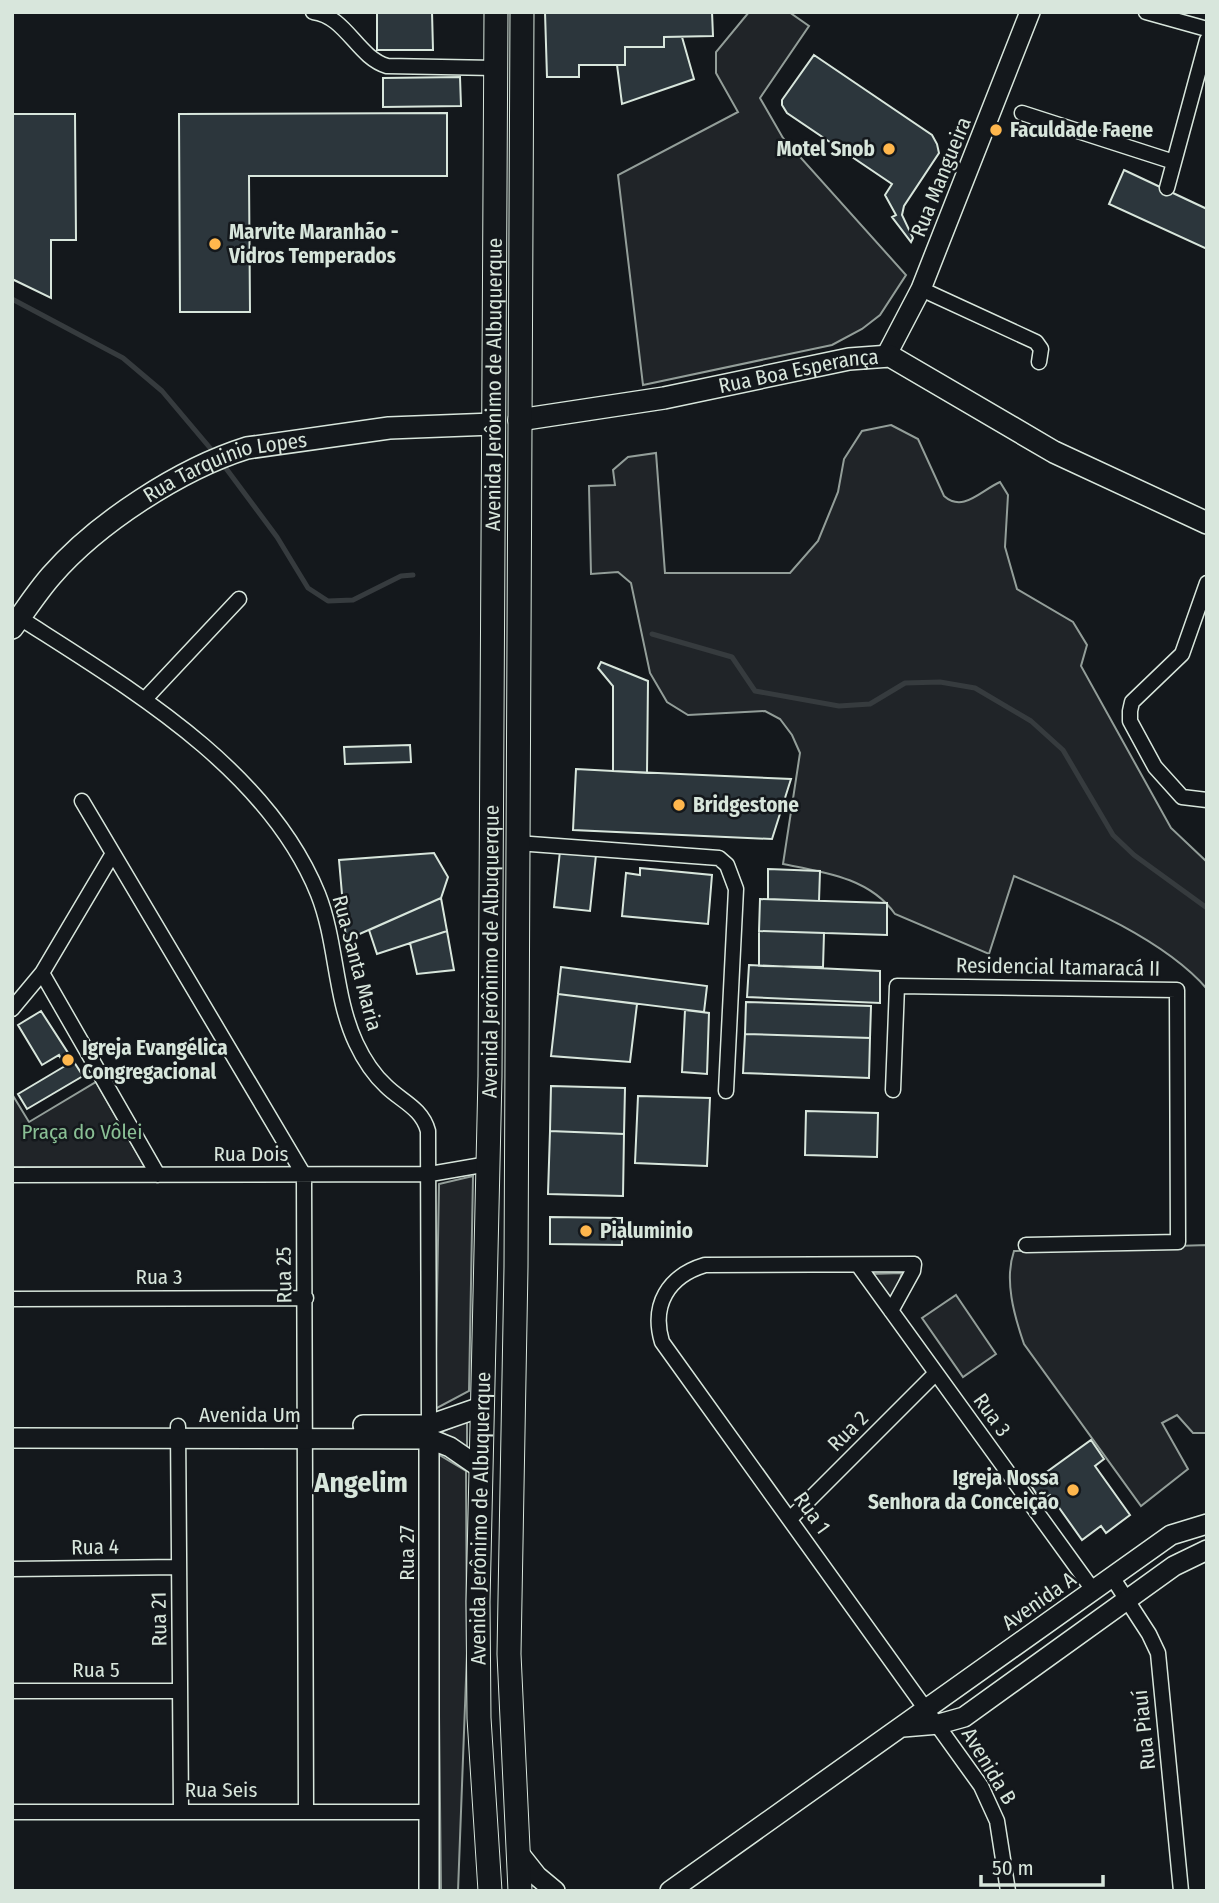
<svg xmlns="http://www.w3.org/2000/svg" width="1219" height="1903" font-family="'Fira Sans Condensed',sans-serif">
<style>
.green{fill:#202428;stroke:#939e99;stroke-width:2}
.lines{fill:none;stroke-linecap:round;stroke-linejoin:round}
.stream{stroke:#363b3e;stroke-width:5}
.building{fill:#2c363c;stroke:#d8e6dc;stroke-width:2}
.minor-casing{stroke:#d8e6dc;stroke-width:17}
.tertiary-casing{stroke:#d8e6dc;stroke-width:22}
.secondary-casing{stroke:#d8e6dc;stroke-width:24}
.primary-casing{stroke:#d8e6dc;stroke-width:25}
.minor{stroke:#14181c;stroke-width:14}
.tertiary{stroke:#14181c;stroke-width:19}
.secondary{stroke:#14181c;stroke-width:21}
.primary{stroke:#14181c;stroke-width:23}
.poi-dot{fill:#ffb74d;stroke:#14181c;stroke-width:2.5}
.labels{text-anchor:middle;stroke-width:5;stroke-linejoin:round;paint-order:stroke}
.poi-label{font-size:21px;font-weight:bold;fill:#d8e6dc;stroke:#14181c;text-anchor:start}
.street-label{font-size:21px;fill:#d8e6dc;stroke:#14181c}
.park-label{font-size:21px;fill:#8ac095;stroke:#14181c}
.district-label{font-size:28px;font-weight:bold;fill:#d8e6dc;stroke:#14181c}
</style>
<rect width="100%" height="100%" fill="#14181c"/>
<path class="green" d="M749,12h40l20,14 -49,72 23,40 123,137 -26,40 -18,14 -30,16 -189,40 -25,-210 120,-63 -22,-39v-21z
M891,425l27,14 26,57c19,17 36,-5 56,-14l8,13 -3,52 12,42 56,33 14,23 -6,21 90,162 36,34v127c-44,-51 -132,-87 -193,-113l-25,78 -94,-40c-25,-36 -71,-42 -112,-50l17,-111 -8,-18 -12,-16 -15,-8 -77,4 -21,-13 -17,-29 -19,-90 -13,-11 -27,2 -2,-88 26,-1 -2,-15 15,-13 28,-4 9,120h125l28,-32 20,-49 6,-33 18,-28z
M96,1082l49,85h-133v-73l17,28z
M473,1176l-4,215 -34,18 4,-225z
M1207,1245v188h-14l-16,-18 -15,8 26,46 -47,37 -117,-162c-10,-29 -20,-64 -10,-93z
M902,1273l-11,33 -22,-32z
M956,1295l40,59 -33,23 -41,-59z
M467,1421v26l-26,-15z
M436,1453l30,18 1,182 -9,238h-17z"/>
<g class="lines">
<path class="stream" d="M12,299l111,59 39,33 54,64
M222,463l55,74 31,51 20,13 25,-1 48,-24 12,-1
M652,634l80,23 23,34 84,15 31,-2 35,-21 35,-1 35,6 56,33 32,29 50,85 21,20 73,53"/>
</g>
<path class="building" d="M377,12h55l1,38h-56z
M545,12h167l1,24 -49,1v10h-39v18h-46v12h-32z
M664,37h18l12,42 -72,25 -5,-39h8v-18h39z
M814,55l118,80 5,9 2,9 -35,53 -2,9 11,23 -2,4 -19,-25 4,-2 -11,-20 7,-11 -105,-71 -5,-8v-5z
M460,77l1,29 -78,1v-29z
M447,113v63h-198l1,136h-70l-1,-198z
M12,114h63l1,126h-25v58l-39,-19z
M1124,170l83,39v40l-98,-45z
M601,662l47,19 -1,92 -34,-2v-85l-15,-18z
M410,745l1,17 -66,2 -1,-17z
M576,769l37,2 178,8 -19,60 -199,-9z
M560,851l36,4 -6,56 -36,-4z
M434,853l14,24 -7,21 -95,42 -7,-80z
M640,868l72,7 -4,49 -86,-8 4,-43 14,2z
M768,869l52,2 -1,30 -51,-2z
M441,898l6,33 -70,23 -8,-24z
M760,899l127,4v32l-128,-4z
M447,931l7,39 -37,4 -7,-31z
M759,931l65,2 -1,34 -64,-1z
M749,965l131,6v32l-133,-6z
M561,967l146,19 -3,26 -146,-18z
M558,994l79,10 -7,58 -79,-6z
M746,1002l125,4 -1,32 -125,-4z
M685,1010l24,3 -2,61 -25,-2z
M41,1011l42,65 -56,33 -9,-15 47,-28 -6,-11 -17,10 -24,-40z
M745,1034l125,4 -1,40 -126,-5z
M551,1086l74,2 -1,46 -74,-3z
M638,1096l72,2 -3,68 -72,-3z
M806,1111l72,2 -1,44 -72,-2z
M550,1131l74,3 -1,62 -75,-2z
M550,1217l72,1v27l-72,-1z
M1091,1440l13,19 -9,7 35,49 -24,18 -5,-7 -19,14 -32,-45 -9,6 -11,-17z"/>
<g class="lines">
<defs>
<path id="minor" d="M313,12c33,4 44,45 74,54l108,2
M1146,12l61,17
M1022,113l152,49
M1167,188l40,-148
M921,289l115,53 5,7 -2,13
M1207,583l-25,71 -50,48 -2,9v10l25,46 27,30 25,3
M20,618c109,70 247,150 298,276 19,48 16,102 38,149 7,15 18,32 30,43 15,15 36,22 42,45l1,294
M145,699l94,-100
M82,801l222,374 2,636
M517,843l202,15 8,7 9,24 -10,202
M42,973l116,202
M12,1009l30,-36 70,-118
M893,1090l4,-104 280,4 1,252 -152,3
M12,1175l418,-1 58,-10
M858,1265l235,325
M12,1299l294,-1
M891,1311l22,-40 1,-7 -209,1c-37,11 -54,40 -43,77l319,444 16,35 11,70
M178,1426l3,385
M790,1519l146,-146
M12,1569l167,-2
M1112,1577l37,57 9,19 23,238
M12,1691h168
M12,1812h417"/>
<path id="tertiary" d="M886,356l35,-67 109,-277
M363,1425h66l52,-18
M12,1438l418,1 20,8 29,20
M903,1727l36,-3 25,-7 210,-151 33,-16
M518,1852l19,24 18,15
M429,1891v-462
M670,1891l501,-356 36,-11"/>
<g id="secondary">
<path id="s1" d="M519,420l145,-22 185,-39 41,-3 164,96 153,71"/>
<path id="s2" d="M12,628c13,-17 25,-36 39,-52 46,-53 129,-107 196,-128l142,-20 104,-4"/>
</g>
<g id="primary">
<path id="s3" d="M490,1891l-11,-173 -1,-116 12,-526 6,-1064"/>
<path d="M520,1891l-11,-237 7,-387 6,-1255"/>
</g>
</defs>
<use href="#minor" class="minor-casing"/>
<use href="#tertiary" class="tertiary-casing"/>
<use href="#secondary" class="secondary-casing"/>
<use href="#primary" class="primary-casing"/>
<use href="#minor" class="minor"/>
<use href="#tertiary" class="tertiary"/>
<use href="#secondary" class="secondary"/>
<use href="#primary" class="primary"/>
</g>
<g class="poi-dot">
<circle cx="996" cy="130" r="7"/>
<circle cx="889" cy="149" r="7"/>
<circle cx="215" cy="244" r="7"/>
<circle cx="679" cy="805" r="7"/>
<circle cx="68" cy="1060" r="7"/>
<circle cx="586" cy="1231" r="7"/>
<circle cx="1073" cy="1490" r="7"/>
</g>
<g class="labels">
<g class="poi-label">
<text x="1010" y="137">Faculdade Faene</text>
<text x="875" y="156" text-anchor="end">Motel Snob</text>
<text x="229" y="239">Marvite Maranhão -<tspan x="229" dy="24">Vidros Temperados</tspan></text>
<text x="693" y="812">Bridgestone</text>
<text x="82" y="1055">Igreja Evangélica<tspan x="82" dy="24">Congregacional</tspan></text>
<text x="600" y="1238">Pialuminio</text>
<text x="1059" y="1485" text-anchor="end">Igreja Nossa<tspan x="1059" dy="24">Senhora da Conceição</tspan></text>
</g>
<g class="street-label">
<text transform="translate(941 177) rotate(-68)" y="7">Rua Mangueira</text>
<text dy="7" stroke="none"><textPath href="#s1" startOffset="284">Rua Boa Esperança</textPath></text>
<text dy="7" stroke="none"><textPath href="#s3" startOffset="1507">Avenida Jerônimo de Albuquerque</textPath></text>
<text dy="7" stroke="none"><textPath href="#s2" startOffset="275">Rua Tarquinio Lopes</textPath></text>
<text dy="7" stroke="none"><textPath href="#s3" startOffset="940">Avenida Jerônimo de Albuquerque</textPath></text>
<text transform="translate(357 963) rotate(75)" y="7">Rua Santa Maria</text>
<text transform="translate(1058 967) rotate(1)" y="7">Residencial Itamaracá II</text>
<text x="251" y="1161">Rua Dois</text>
<text transform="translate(284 1275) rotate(-91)" y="7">Rua 25</text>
<text x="159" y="1284">Rua 3</text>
<text x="250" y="1422">Avenida Um</text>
<text transform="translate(992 1415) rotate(54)" y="7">Rua 3</text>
<text transform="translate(848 1431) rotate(-45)" y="7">Rua 2</text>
<text transform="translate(812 1513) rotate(54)" y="7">Rua 1</text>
<text dy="7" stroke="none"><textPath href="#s3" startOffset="373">Avenida Jerônimo de Albuquerque</textPath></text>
<text transform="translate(95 1547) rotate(-1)" y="7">Rua 4</text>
<text transform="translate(407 1553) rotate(-90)" y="7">Rua 27</text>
<text transform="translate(1039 1601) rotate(-35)" y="7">Avenida A</text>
<text transform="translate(159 1619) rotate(-91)" y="7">Rua 21</text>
<text x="96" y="1677">Rua 5</text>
<text transform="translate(1144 1730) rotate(-96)" y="7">Rua Piauí</text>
<text transform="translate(989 1766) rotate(59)" y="7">Avenida B</text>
<text x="221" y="1797">Rua Seis</text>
</g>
<g class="park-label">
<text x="82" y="1139">Praça do Vôlei</text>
</g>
<g class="district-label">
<text x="361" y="1492">Angelim</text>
</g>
</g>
<rect width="1219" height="1903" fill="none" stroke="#d8e6dc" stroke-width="28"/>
<path d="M981 1875v10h122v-10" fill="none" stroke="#d8e6dc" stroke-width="3.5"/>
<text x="992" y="1875" font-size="21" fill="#d8e6dc" stroke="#14181c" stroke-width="5" paint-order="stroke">50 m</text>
</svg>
